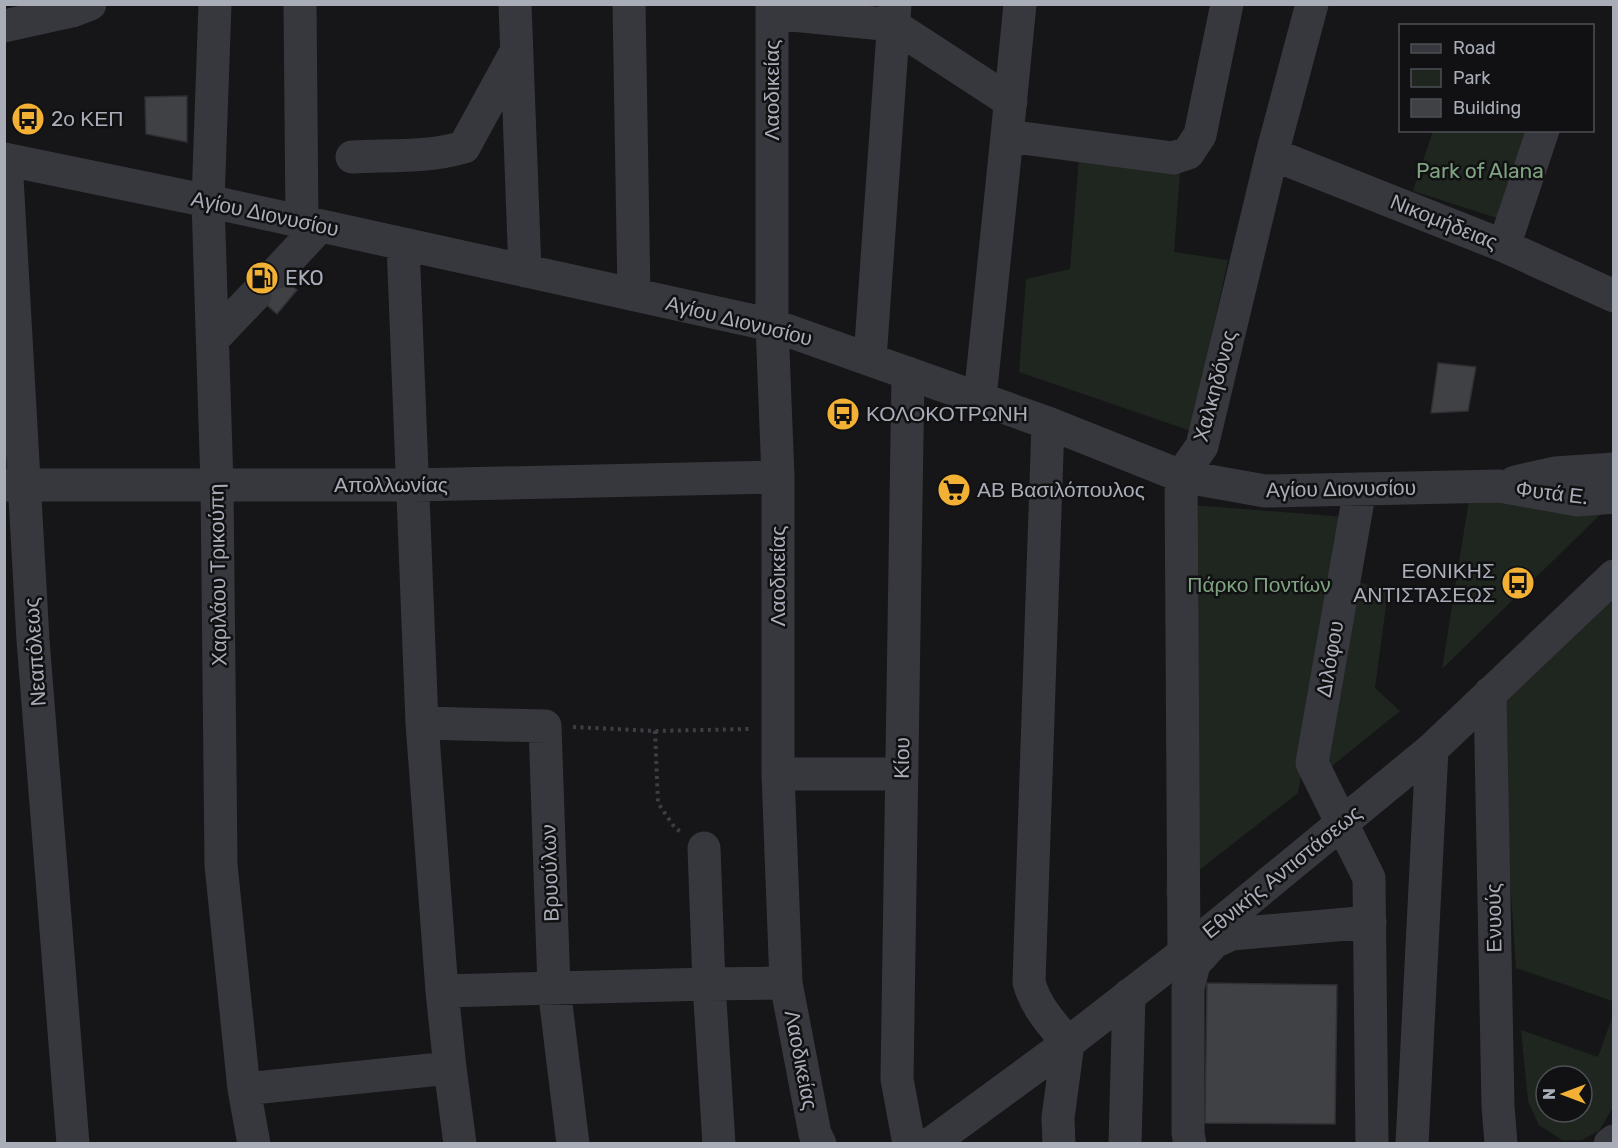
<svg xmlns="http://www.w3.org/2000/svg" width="1618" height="1148" font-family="Rubik,sans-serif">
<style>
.green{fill:#1e261f;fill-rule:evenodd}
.building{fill:#404145;stroke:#303034;stroke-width:1.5}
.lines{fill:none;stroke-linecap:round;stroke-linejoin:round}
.path{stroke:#3d3f44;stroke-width:4;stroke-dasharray:3 4.5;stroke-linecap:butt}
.minor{stroke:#37383d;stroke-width:33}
.labels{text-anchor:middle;stroke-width:5;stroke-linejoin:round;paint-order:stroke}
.street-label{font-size:21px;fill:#a8adb8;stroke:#111113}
.poi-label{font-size:21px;fill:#a8adb8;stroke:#111113;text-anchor:start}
.park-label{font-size:21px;fill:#7fa381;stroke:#111113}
</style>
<rect width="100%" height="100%" fill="#161618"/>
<path class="green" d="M1526,130l-20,91 -93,-30 20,-60z
M1079,158l101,15 -6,79 54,8 -37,171 -172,-59 7,-93 44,-10z
M1469,500l135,11 -162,158z
M1192,505l153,12 -47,276 -132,103 13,-216z
M1355,581l33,10 -13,97 25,23 -73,59z
M1613,585v416l-97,-33 -16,-235 7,-40z
M1613,1015v92l-14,24 -17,9h-20l-23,-15 -11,-24 -7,-71 77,27zM1546,1076h36v36h-36z"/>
<path class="building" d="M187,96v46l-41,-8 -1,-37z
M266,263l31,27 -20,24 -31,-27z
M1438,363l38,4 -8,44 -37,2z
M1207,983l130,2 -2,139 -130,-1z"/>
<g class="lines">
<path class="path" d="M573,727l82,4 94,-2
M655,731l3,72 17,25 6,4"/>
<path class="minor" d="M215,4l-7,197 9,284 4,380 23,224 10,55
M300,4l2,218
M515,4l10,267
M629,4l5,291
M772,4v321l6,152v297l8,209 29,151 5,10
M772,13l121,12 118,77
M4,26l68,-15 18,-7
M1007,136l166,22 15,-5 12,-18 27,-131
M1272,154l232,92 110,50
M352,157c38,-2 75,1 112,-10l52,-95
M4,159l204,42 564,124 276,98 133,53 84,15 234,-5 79,14 36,-3
M6,160l27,480 40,504
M403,244l19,479 20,268 8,77 10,76
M1504,246l39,-116
M276,273l44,-47
M213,339l42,-44
M870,359l25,-355
M908,373l-11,706 12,65
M980,398l27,-262 13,-132
M1048,423l-19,559c6,24 23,42 39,61l-10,75 1,26
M1515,482l40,-9 59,-4
M4,485h409l365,-8
M1360,489l-48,274 57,115 3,266
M1490,693l8,413 3,38
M422,723l123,3 9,262 19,156
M778,774h124
M704,848l5,136 10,160
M1184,953l-3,-477 21,-30 70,-292 40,-150
M442,991l267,-7 77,-1
M244,1089l206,-21
M930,1144l138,-101 116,-90 248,-204 182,-173
M1125,1144l4,-149
M1190,1144l-2,-11v-145l6,-24 20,-22 18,-8 138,-12
M1412,1144l20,-395
M1610,1144l4,-3"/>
</g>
<defs>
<symbol id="bus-disc" viewBox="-11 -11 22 22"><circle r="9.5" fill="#f2b134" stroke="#111113"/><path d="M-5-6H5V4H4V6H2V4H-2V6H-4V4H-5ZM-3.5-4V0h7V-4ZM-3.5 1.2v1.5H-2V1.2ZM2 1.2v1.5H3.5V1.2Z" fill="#111"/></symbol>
<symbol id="fuel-disc" viewBox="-11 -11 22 22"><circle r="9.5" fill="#f2b134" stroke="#111113"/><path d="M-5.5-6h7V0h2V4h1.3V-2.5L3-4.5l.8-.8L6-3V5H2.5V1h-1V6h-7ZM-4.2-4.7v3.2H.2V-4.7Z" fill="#111"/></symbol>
<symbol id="supermarket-disc" viewBox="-11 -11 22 22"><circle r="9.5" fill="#f2b134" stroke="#111113"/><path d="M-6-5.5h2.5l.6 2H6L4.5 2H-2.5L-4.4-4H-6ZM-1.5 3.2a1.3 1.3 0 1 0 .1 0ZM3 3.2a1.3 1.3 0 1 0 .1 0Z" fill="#111"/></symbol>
</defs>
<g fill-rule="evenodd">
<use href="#bus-disc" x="9" y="100" width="38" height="38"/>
<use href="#fuel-disc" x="243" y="259" width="38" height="38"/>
<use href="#bus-disc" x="824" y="395" width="38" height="38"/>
<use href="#supermarket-disc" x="935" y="471" width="38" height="38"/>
<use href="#bus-disc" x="1499" y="564" width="38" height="38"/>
</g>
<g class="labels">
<g class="street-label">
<text transform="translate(772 90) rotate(-90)" y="7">Λαοδικείας</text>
<text transform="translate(265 214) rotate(12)" y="7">Αγίου Διονυσίου</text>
<text transform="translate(1444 222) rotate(22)" y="7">Νικομήδειας</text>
<text transform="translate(739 321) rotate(14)" y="7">Αγίου Διονυσίου</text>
<text transform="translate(1215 386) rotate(-75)" y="7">Χαλκηδόνος</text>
<text x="391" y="492">Απολλωνίας</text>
<text transform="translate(1341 489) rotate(-1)" y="7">Αγίου Διονυσίου</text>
<text transform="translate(1552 493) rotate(7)" y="7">Φυτά Ε.</text>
<text transform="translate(218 575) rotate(-91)" y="7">Χαριλάου Τρικούπη</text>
<text transform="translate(778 576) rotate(-90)" y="7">Λαοδικείας</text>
<text transform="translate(35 652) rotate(-94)" y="7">Νεαπόλεως</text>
<text transform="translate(1330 659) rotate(-80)" y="7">Διλόφου</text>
<text transform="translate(902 758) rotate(-89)" y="7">Κίου</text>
<text transform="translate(1282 872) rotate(-39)" y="7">Εθνικής Αντιστάσεως</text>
<text transform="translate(550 873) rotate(-92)" y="7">Βρυούλων</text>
<text transform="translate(1494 918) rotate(-91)" y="7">Ενυούς</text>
<text transform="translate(801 1060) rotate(79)" y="7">Λαοδικείας</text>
</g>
<g class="poi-label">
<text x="51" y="126">2ο ΚΕΠ</text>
<text x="285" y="285">EKO</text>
<text x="866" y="421">ΚΟΛΟΚΟΤΡΩΝΗ</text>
<text x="977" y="497">ΑΒ Βασιλόπουλος</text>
<text x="1495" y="578" text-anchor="end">ΕΘΝΙΚΗΣ<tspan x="1495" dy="24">ΑΝΤΙΣΤΑΣΕΩΣ</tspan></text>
</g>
<g class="park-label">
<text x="1480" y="178">Park of Alana</text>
<text x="1259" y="592">Πάρκο Ποντίων</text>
</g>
</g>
<rect width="1618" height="1148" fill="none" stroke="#a8adb8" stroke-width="12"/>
<rect x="1399" y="24" width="195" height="108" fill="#111113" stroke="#4d4f55" stroke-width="1.5"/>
<rect x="1411" y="44" width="30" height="9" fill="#37383d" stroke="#4d4f55" stroke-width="1.5"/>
<text x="1453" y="54" font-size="18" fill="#a8adb8">Road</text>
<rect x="1411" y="69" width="30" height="18" fill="#1e261f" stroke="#4d4f55" stroke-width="1.5"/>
<text x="1453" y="84" font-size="18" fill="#a8adb8">Park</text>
<rect x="1411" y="99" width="30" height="18" fill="#404145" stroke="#4d4f55" stroke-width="1.5"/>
<text x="1453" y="114" font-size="18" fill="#a8adb8">Building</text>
<g transform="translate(1564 1094) rotate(270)"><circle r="28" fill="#111113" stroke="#4d4f55" stroke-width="1.5"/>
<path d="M0-4.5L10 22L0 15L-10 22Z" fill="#f2b134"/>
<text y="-9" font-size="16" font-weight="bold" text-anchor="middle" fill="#a8adb8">N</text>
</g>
</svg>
